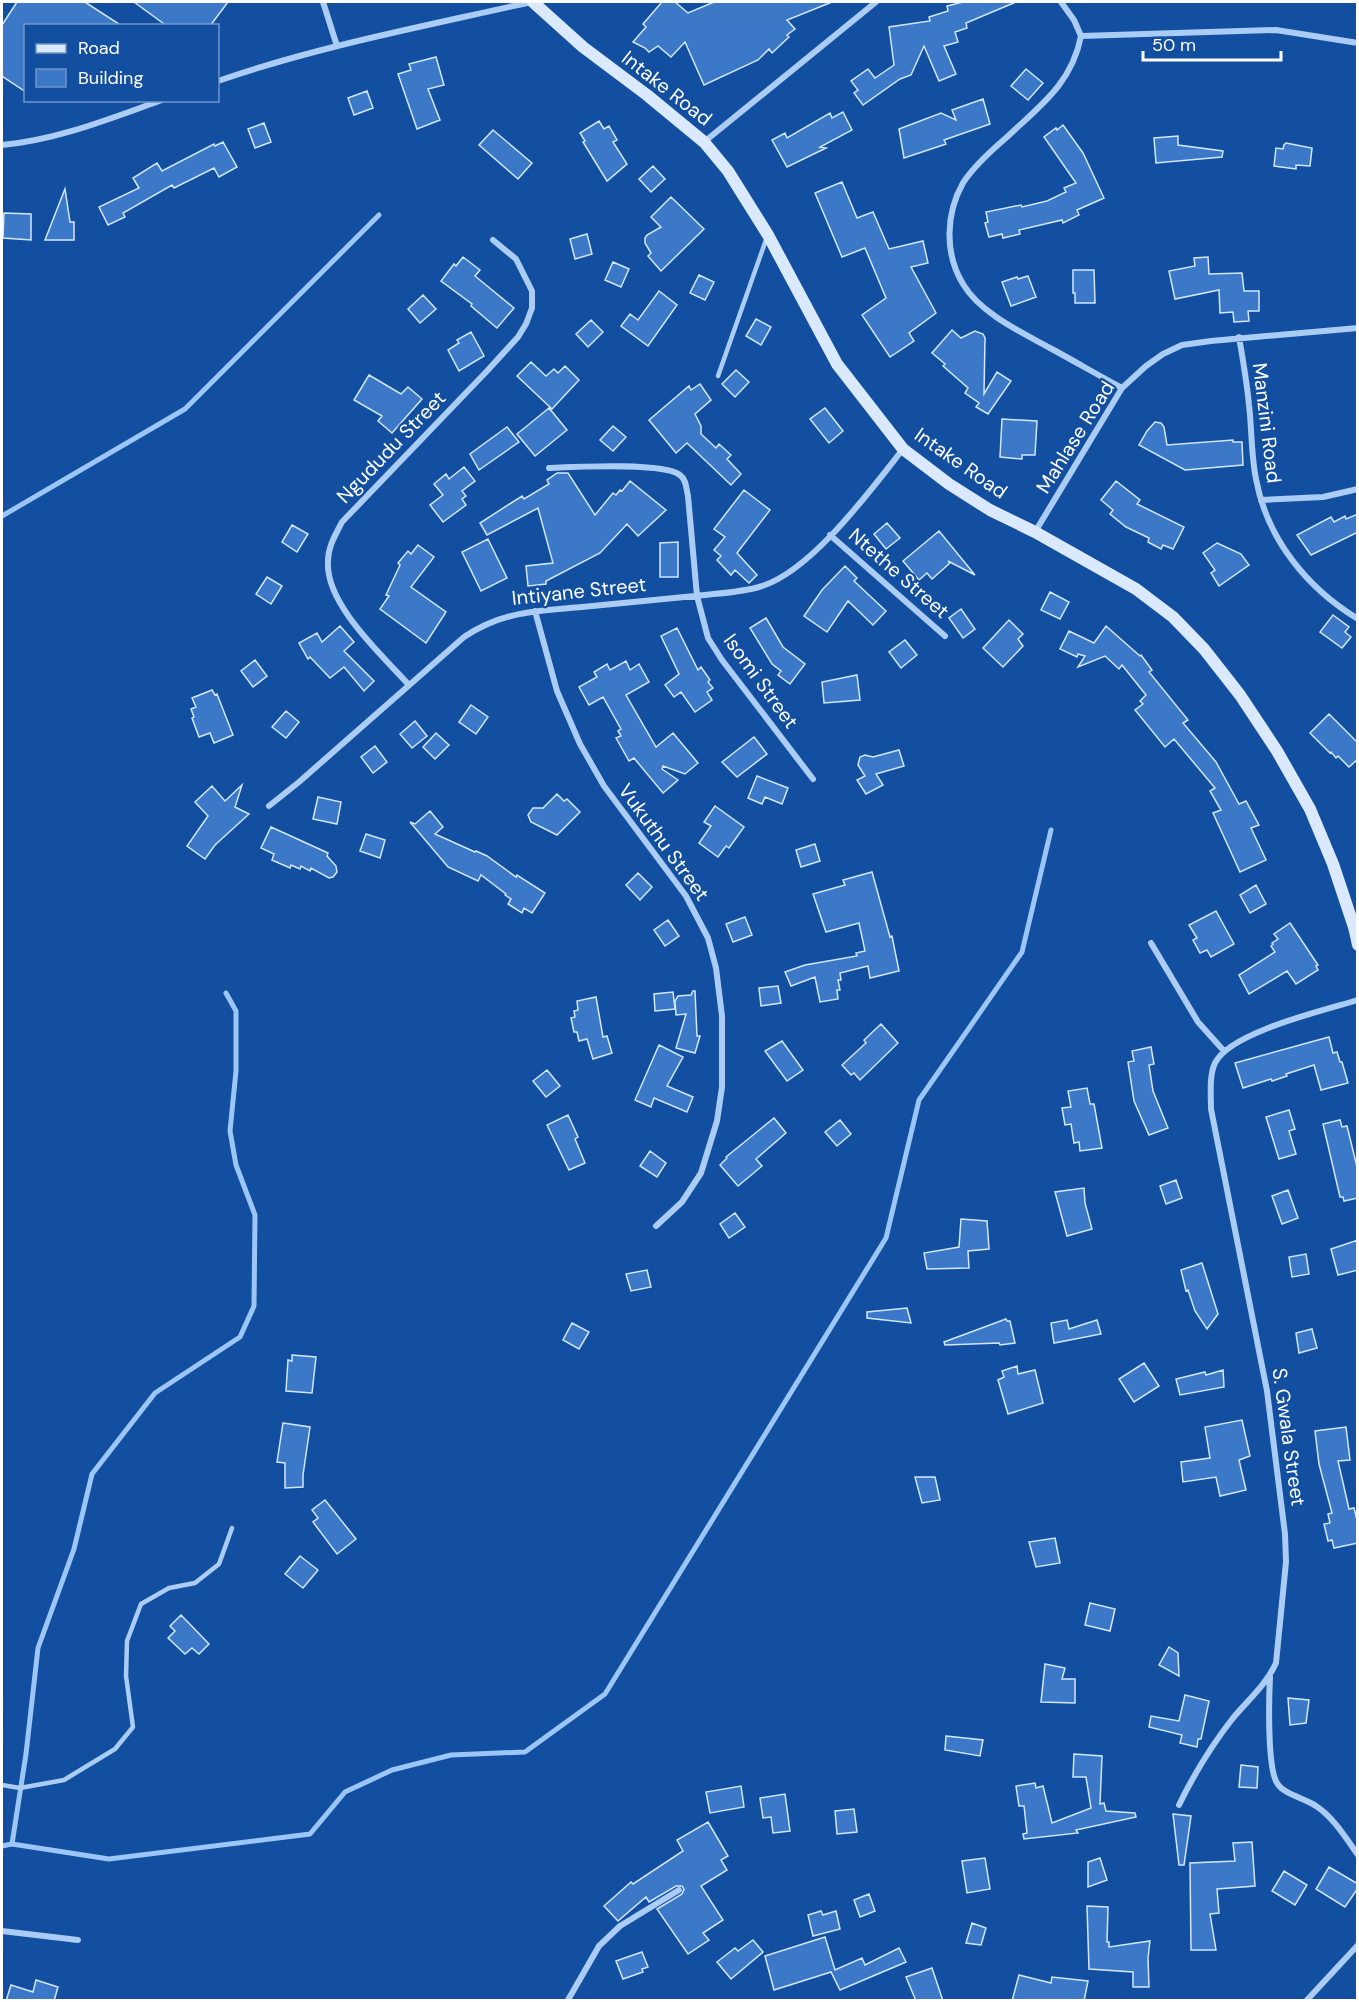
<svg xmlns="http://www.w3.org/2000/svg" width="1359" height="2002" font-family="'DM Sans',sans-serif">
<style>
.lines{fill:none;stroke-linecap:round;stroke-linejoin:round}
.stream{stroke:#9cc6f8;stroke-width:5}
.building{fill:#3b78c7;stroke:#d3e6fe;stroke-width:1.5}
.lane{stroke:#aaccf5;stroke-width:4.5}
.street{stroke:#aaccf5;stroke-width:6}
.secondary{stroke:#dae9fd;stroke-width:12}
.labels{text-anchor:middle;stroke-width:4.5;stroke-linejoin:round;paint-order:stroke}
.street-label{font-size:20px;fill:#fff;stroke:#124fa0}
</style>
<rect width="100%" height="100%" fill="#124fa0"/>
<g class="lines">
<path class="stream" d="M2,516l183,-107 194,-194
M12,1844l14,-90 12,-106 36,-99 18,-75 63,-81 85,-56 14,-31 1,-91 -19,-50 -6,-34 6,-60v-60l-10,-18
M2,1846l10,-2 97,15 201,-25 35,-42 47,-22 59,-15 74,-3 80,-58 281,-456 33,-138 103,-148 29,-122"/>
</g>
<path class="building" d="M17,2h68l37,24h-96v66l-24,-16v-51z
M134,2h94l-18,24h-43z
M662,2h13l13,11 26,-11h118l-45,18 8,9 -8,6 2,2 -17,16 -3,-4 -11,11 -54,25 -19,-43 -14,15 -13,-11 -9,6 -4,-4 -12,-6 13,-15 -3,-3z
M963,2h53l-50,21 1,5 -12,4 3,10 -14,4 12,28 -17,7 -15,-35 -13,29 -11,4 -37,26 -9,-12 4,-3 -7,-9 17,-12 7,9 19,-13 -5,-38 41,-6 -1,-4 19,-6 -1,-5z
M436,57l8,28 -16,4 12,31 -23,9 -19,-55 13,-4 -2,-6z
M1026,69l17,14 -15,17 -17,-14z
M367,91l6,17 -19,7 -6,-17z
M983,99l7,25 -46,16 2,4 -42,14 -5,-29 42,-16 15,7 -4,-10z
M843,112l9,18 -32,17 6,1 -39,19 -15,-27 13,-7 2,5 43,-25 2,5z
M599,121l5,8 5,-3 8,14 -4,2 14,22 -20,17 -24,-39 2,-1 -5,-8z
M264,123l7,19 -16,6 -7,-19z
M1063,125l20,28 21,45 -27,12 2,5 -16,8 -1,-3 -43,10 1,4 -17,4 -1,-4 -13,3 -4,-14 3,-1 -2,-10 35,-7 1,2 25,-6 19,-9 -2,-4 12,-5 -32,-46 12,-9 1,2z
M493,130l39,33 -14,16 -39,-34z
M1178,136v9l45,6 -1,6 -66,6 -2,-25z
M223,142l14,25 -18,10 -5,-9 -40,20 -2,-3 -49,28 2,4 -17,8 -9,-18 40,-19 -6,-10 24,-15 5,8 52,-27 1,2z
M1286,143l26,5 -2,18 -14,-1v4l-22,-3 2,-18 7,1 1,-4z
M653,166l12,13 -14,13 -12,-13z
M842,182l15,36 16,-6 16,37 34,-8 5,22 -17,4 25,46 -27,20 5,8 -24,16 -28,-42 24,-17 -21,-50 -23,9 -27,-64z
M65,189l5,33h4v18h-29z
M671,197l33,32 -43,42 -13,-15 3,-3 -6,-10v-5l2,-3 14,-8 -10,-10z
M4,213l27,1v26l-28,-2z
M587,234l5,20 -17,5 -5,-20z
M463,257l17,13 -5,6 39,32 -17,20 -26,-22 1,-2 -31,-23 13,-17 2,2z
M1208,257l1,17 33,-1 2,18h15v20h-11l1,10 -15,1 -1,-10 -13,1 -1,-23 -44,9 -6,-28 26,-5 -1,-8z
M613,262l16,7 -8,18 -16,-7z
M1073,270h21l1,33h-20v-10h-2z
M699,275l15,7 -9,18 -15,-7z
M1028,276l8,21 -25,9 -9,-24 15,-5 1,2z
M659,291l18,14 -29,41 -27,-20 9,-12 8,6z
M423,295l13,14 -16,14 -12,-14z
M756,319l15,8 -10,18 -15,-9z
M591,320l12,12 -15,15 -12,-13z
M952,330l9,8 14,-7 8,3 2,4 -1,56 13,-22 14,9 -23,33 -12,-7 3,-4 -14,-10 3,-5 -25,-22 2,-2 -13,-11z
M471,332l13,24 -25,15 -11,-21 11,-7 -2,-3z
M531,362l15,14 8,-7 4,4 7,-7 14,14 -27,29 -35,-33z
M736,370l13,12 -14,15 -13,-13z
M369,375l32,19 7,-7 14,12 -30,34 -14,-12 4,-5 -28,-16z
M700,384l11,16 -16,14 6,12v8l15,14 3,-4 12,11 -4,4 14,15 -10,11 -44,-42 -11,10 -27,-33 40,-34 2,4z
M549,408l18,22 -32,26 -18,-22z
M825,408l18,23 -14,12 -19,-24z
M1002,419l35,2 -2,34h-13v4l-22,-2z
M1155,422l6,1 3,4 3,18 66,-5v2h9l1,23 -58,5 -46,-25 8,-14z
M613,426l13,11 -13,14 -13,-11z
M507,427l12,15 -40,28 -9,-16z
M464,467l11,14 -13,10 4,5 -4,3 4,6 -23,17 -13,-17 13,-10 -9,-11 12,-10 3,5z
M557,473h11l27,42 18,-22 3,2 4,-5 2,1 8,-10 36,29 -28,26 -11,-12 -27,29 -54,28v3l-18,2 -2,-20 27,-3 -15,-55 -51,27 -7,-12 42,-27 2,3 25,-15 -2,-4z
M1116,481l24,19 -3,4 47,23 -11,22 -10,-4 -2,4 -13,-7 1,-4 -23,-11 -16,-13 3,-4 -12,-10z
M744,490l26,20 -33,43 20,22 -8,8 -14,-13 -4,5 -14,-15 4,-4 -7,-6 11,-13 -11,-8z
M1358,514v18l-47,23 -14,-20 34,-18 3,5 11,-6 1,3z
M887,523l13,15 -14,11 -12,-15z
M292,525l16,9 -11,18 -15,-10z
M939,531l36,44 -27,-14 2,2 -18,16 -5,-6 -8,7 -16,-19z
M488,539l19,39 -26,13 -19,-39z
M678,542v35h-18v-34z
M1217,543l24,11 8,11 -30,21 -8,-13 4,-3 -12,-17z
M418,545l16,12 -23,30 35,25 -20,31 -46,-34 9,-13 -3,-1 14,-30 -2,-2 10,-12 3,3z
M845,566l12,12 -3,3 32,30 -13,14 -25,-24 -21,31 -23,-16 18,-26z
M267,577l15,9 -11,18 -15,-10z
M1050,592l19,10 -9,17 -19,-9z
M961,609l14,20 -12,9 -14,-20z
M1333,615l16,12 -4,5 6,5 -9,11 -22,-16z
M766,618l17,29 22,17 -15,20 -12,-9 3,-4 -9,-7 -22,-36z
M1009,620l14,14 -5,5 5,7 -20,21 -20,-19z
M340,626l14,16 -10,9 30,30 -10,10 -20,-24 -14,11 -20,-21 -2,2 -9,-16 18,-10 5,9z
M1106,626l34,30 1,-1 11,15 -3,2 39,48 -5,3 33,39 23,42 7,-3 13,24 -8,3 15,32 -26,12 -27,-59 8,-3 -11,-19 5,-3 -41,-49 -9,8 -30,-37 8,-6 -3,-3 6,-6 -24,-30 -3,4 -14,-13 -27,11 7,-11 -7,-2 -1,3 -17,-8 9,-18 25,12z
M677,628l21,42 3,-3 9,13 -2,2 5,6 -6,4 5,8 -17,12 -14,-20 -7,5 -9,-12 14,-11 -18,-38z
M905,640l12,15 -16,13 -12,-16z
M255,660l12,16 -14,11 -12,-16z
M626,661l4,9 9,-6 10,18 -23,13 30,52 17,-14 25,30 -13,11 -22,-8 -1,3 16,11 -15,13 -29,-35 -5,3 -13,-23 5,-2 -3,-5 3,-2 -18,-32 -14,8 -10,-18 18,-10 -3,-5 13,-8 3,6z
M857,675l3,25 -36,3 -2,-21z
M212,690l3,5 2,-1 16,41 -19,8 -4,-10 -11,4 -7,-19 2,-1 -3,-8 5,-2 -4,-9z
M471,705l17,12 -12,17 -17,-12z
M286,711l13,11 -13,16 -14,-11z
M1329,714l29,29v16l-9,8 -11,-11 -2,2 -5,-6 -1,1 -20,-20z
M415,721l12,15 -15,12 -12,-14z
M436,733l13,12 -14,14 -12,-12z
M754,737l13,17 -30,23 -15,-15z
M375,746l12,16 -14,11 -12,-16z
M899,750l5,16 -28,8 7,11 -17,9 -9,-14 8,-4 -7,-11 2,-8 5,-2 8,2z
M757,776l31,12 -6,16 -17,-7 -3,7 -14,-6z
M242,785l-7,22 14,7 -34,31 -10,14 -18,-13 21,-30 -13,-14 17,-16 13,15z
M557,794l7,7 3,-2 13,13 -23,23 -26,-13 -3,-7 5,-7h10z
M318,797l23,5 -4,22 -24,-5z
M715,806l29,21 -15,21 -3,-2 -8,11 -19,-14 12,-17 -7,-4z
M430,811l13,16 -8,7 40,18 1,-1 11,5 29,21 1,-2 28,18 -13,20 -8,-5 -2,5 -14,-9 3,-5 -6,-4 1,-1 -25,-19 -3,6 -30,-14 -38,-45 5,2z
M271,827l57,26 -1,3 9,10 1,6 -4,5 -4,1 -18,-10 -1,3 -9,-5 -1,3 -9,-4 -1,3 -18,-8 2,-6 -13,-6z
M366,834l19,6 -5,18 -20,-7z
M815,844l5,17 -19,6 -5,-17z
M872,872l18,65 2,-1 7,35 -29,7 -2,-12 -28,7 1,7h-3l2,10h-3l1,9 -18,3 -5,-25 -24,9 -6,-14 20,-7 52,-9 -1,-3 9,-2 -6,-28 -33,9 -13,-38 32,-9 -2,-5z
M638,873l14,14 -12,13 -14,-15z
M1256,885l10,19 -16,9 -10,-18z
M1216,911l18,33 -23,13 -4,-7 -7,3 -7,-13 4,-2 -8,-13z
M745,917l7,18 -19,7 -7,-18z
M668,920l11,16 -14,10 -11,-16z
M1290,923l28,42 -2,1 2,4 -22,14 -9,-13 -38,23 -10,-19 36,-23 -4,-6 2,-2 -1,-1 6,-4 -4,-5z
M778,986l3,17 -20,3 -2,-18z
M693,991h2l2,45h3l-5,17 -19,-5 10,-34 -10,1 -1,-14 3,-5 13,-1z
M673,992l2,17 -20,2 -1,-17z
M596,997l7,40 4,-1 5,17 -19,6 -6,-20 -8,2 -2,-9h-3l-3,-14 4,-1 -1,-6 4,-1 -1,-9z
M881,1024l17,19 -38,37 -6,-7 -3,2 -9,-10 24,-22 -2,-3z
M1329,1037l4,16 4,-1 3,10h2l6,21 -27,7 -7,-25 -28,9 1,2 -15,5 -1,-2 -28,9 -8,-25z
M782,1041l21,29 -16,11 -22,-30z
M659,1045l24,12 -16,29 26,11 -6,15 -33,-14 -3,9 -16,-7z
M1151,1047l3,17 -5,1 4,26 15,37 -19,7 -15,-34 -6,-39 6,-1 -2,-10z
M547,1070l13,16 -14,11 -13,-16z
M1087,1088l3,16h4l8,44 -22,3 -1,-9 -5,1 -3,-19 -6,1 -3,-17 9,-1 -3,-16z
M1289,1110l6,19 -6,2 7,23 -17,5 -13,-42z
M568,1115l10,22 -3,2 10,24 -16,7 -22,-45z
M774,1118l12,15 -30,26 6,7 -24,20 -18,-21 7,-7 -1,-1z
M840,1120l11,14 -14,12 -12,-14z
M1340,1120l2,7 5,-1 11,45v27l-14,3 -1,-4h-3l-17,-73z
M650,1151l16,12 -9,14 -17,-11z
M1176,1180l6,18 -16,6 -6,-18z
M1084,1188l1,15 7,26 -25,7 -12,-44z
M1288,1190l10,28 -16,6 -10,-28z
M735,1213l10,14 -16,11 -9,-14z
M961,1219l26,2 2,28 -21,2 1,17 -42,1 -3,-16 35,-6z
M1358,1240v30l-20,5 -7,-26z
M1306,1254l3,20 -17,3 -3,-20z
M1202,1263l16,51 -11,15 -12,-18 -7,-21 -2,1 -5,-21z
M647,1270l4,17 -20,4 -5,-17z
M907,1308l4,15 -44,-5v-6z
M1006,1319l1,2h3l5,22 -15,2 -1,-2 -54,2 -1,-3z
M1067,1320l2,9 28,-9 4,14 -47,9 -3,-20z
M572,1323l17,9 -10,17 -16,-9z
M1312,1329l5,19 -18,5 -3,-20z
M292,1355l24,2 -4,36 -26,-2 2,-31 4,1z
M1144,1363l15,23 -25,16 -15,-23z
M1017,1366l1,8 17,-4 8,33 -35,11 -10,-34 6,-3 -2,-6z
M1223,1370l1,17 -44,8 -4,-16 29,-7 1,3z
M1242,1420l8,36 -11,4 7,30 -26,6 -4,-19 -33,5 -2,-20 29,-4 -5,-31z
M283,1423l27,4 -7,48v12l-18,1v-25l-8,-1z
M1346,1427l4,33 -12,1 11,48 5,-1 4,16v19l-24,5 -2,-8 -4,1 -4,-17 6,-1 -2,-9 4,-1 -13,-49 -4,-33z
M915,1477h20l5,23 -18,3z
M325,1500l31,39 -19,15 -24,-32 5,-4 -6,-8z
M1055,1538l5,25 -24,4 -7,-25z
M300,1556l18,14 -15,18 -18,-14z
M1090,1603l25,6 -5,22 -25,-6z
M181,1615l28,29 -10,10 -7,-6 -7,6 -17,-16 7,-7 -5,-5z
M1169,1647l9,6 1,23 -20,-11z
M1045,1664l20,4 -3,11h13v24l-34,-1z
M1185,1695l24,6 -8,38h-3l-1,8 -17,-4 2,-8 -33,-8 2,-11 28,5z
M1288,1698l21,2 -3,23 -16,2z
M946,1736l37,4 -3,16 -35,-6z
M1074,1754l28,2 -2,48 4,-1 2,8 29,2 1,4 -60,13 2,3 -54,6 -1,-5 4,-1 -3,-27h-5l-3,-20 19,-3 1,5 7,-2 9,37 39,-15 -5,-31h-13z
M1241,1765l17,2 -1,21 -18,-1z
M741,1786l3,21 -34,6 -4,-21z
M785,1794l5,37 -17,2 -2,-16 -8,1 -3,-20z
M854,1809l3,23 -20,2 -2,-23z
M1173,1814l18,2 -7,49h-5z
M708,1822l20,34 -7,4 6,10 -26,16 22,34 -20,13 6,7 -21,14 -31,-45 25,-15 2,-5 -2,-3h-6l-27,16 -3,-5 -28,24 -14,-15 27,-24 2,2 50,-33 -6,-11z
M1252,1842l3,44 -38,3 2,24 -9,1 6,36h-25l-1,-87 45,-2 -2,-18z
M985,1858l5,31 -23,4 -5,-32z
M1100,1858l7,22 -19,7v-25z
M1329,1867l29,17v4l-13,19 -29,-18z
M1284,1871l23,14 -12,20 -23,-14z
M869,1894l6,17 -15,6 -6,-17z
M1087,1906l21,1 -1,35h2v5l41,-6 -2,17 1,29h-16v-15l-44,-3z
M821,1911l2,4 13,-4 4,18 -27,7 -5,-21z
M972,1923l14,5 -5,17 -15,-2z
M825,1937l10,33 27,-12 3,7 34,-17 7,14 -66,28 -9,-18 -57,18 -9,-34z
M753,1940l10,12 -32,27 -14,-17 18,-14 3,3z
M642,1952l6,15 -6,2 1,3 -20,7 -7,-18z
M932,1968l11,33h-27l-10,-24z
M1019,1975l32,8 1,-6 36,4 -4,20h-72z
M36,1980l22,7 -4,14h-48l5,-16 22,7z"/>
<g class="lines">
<path class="lane" d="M718,376l49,-139
M2,1785l18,3 44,-8 51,-31 18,-22 -7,-51 1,-35 14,-37 28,-16 26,-5 24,-19 13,-36"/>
<path class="street" d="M323,2l14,44
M1061,2l13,18 7,16
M1081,36c-9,47 -40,69 -74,101 -14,12 -34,30 -44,46 -17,30 -19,70 0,101 17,29 58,48 87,64 24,13 48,27 72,40
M1081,36l195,-6 82,13
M218,81c101,-35 208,-55 313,-79
M704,142l172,-140
M2,145c55,-5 107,-26 160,-45
M1239,337c4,23 8,46 10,68 3,25 2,50 7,74 11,60 51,109 102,140
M549,468c24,-1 114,-6 131,7 7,5 6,14 8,21l9,100 11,42 14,22 91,119
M1261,500l62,-3 35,-8
M1035,532l87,-144 24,-22 17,-12 19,-9 29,-4 147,-13
M830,535l115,101
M535,611l22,80 23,53 24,42 82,110 22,42 8,30 6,48v71l-5,34 -16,52 -19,29 -26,24
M409,685c-27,-30 -84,-81 -81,-124 0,-15 8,-27 14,-39l145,-151 31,-34 8,-13 6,-16v-17l-16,-32 -23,-19
M269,806l30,-24 165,-145c39,-26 73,-26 118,-30 41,-4 82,-8 123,-12 18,-2 37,-3 54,-8 51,-14 111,-96 144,-138
M1151,943l47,79 26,29
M1270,1677c-1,20 -3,90 7,106 7,12 28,15 39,23 17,11 30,32 42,49
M1179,1805c16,-33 32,-59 54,-87 15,-18 33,-33 43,-55l10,-101 -1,-28 -18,-143 -56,-282c0,-15 -2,-33 4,-46 15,-31 110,-53 143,-63
M2,1931l76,9
M568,2000l31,-54 21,-20 59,-36
M1307,2000l51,-55"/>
<path class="secondary" d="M533,2l50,45 64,48 57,47 24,29 40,64 69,129 66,85 46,35 41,26 45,22 101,57 37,28 31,32 36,46 37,56 33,58 23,55 21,63 4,18"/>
</g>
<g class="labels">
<g class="street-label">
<text transform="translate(667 88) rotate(38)" y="7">Intake Road</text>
<text transform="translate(1267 423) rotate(83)" y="7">Manzini Road</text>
<text transform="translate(1075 437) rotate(-58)" y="7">Mahlase Road</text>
<text transform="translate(391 447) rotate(-46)" y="7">Ngududu Street</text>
<text transform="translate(961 463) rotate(35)" y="7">Intake Road</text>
<text transform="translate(899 573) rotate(41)" y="7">Ntethe Street</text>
<text transform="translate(579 591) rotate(-6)" y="7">Intiyane Street</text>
<text transform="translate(761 681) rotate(54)" y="7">Isomi Street</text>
<text transform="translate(664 842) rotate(54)" y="7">Vukuthu Street</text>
<text transform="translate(1289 1437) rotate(82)" y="7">S. Gwala Street</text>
</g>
</g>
<rect width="1359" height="2002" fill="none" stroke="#ffffff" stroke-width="6"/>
<rect x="24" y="24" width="195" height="78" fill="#124fa0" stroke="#7195c6" stroke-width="1.5"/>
<rect x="36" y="44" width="30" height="9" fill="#dae9fd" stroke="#7195c6" stroke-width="1.5"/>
<text x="78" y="54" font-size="18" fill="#ffffff">Road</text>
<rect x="36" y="69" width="30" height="18" fill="#3b78c7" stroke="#7195c6" stroke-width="1.5"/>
<text x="78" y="84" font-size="18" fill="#ffffff">Building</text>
<path d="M1143 51v9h138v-9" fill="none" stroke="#ffffff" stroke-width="3"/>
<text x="1152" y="51" font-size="18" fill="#ffffff" stroke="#124fa0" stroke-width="4.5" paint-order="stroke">50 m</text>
</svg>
